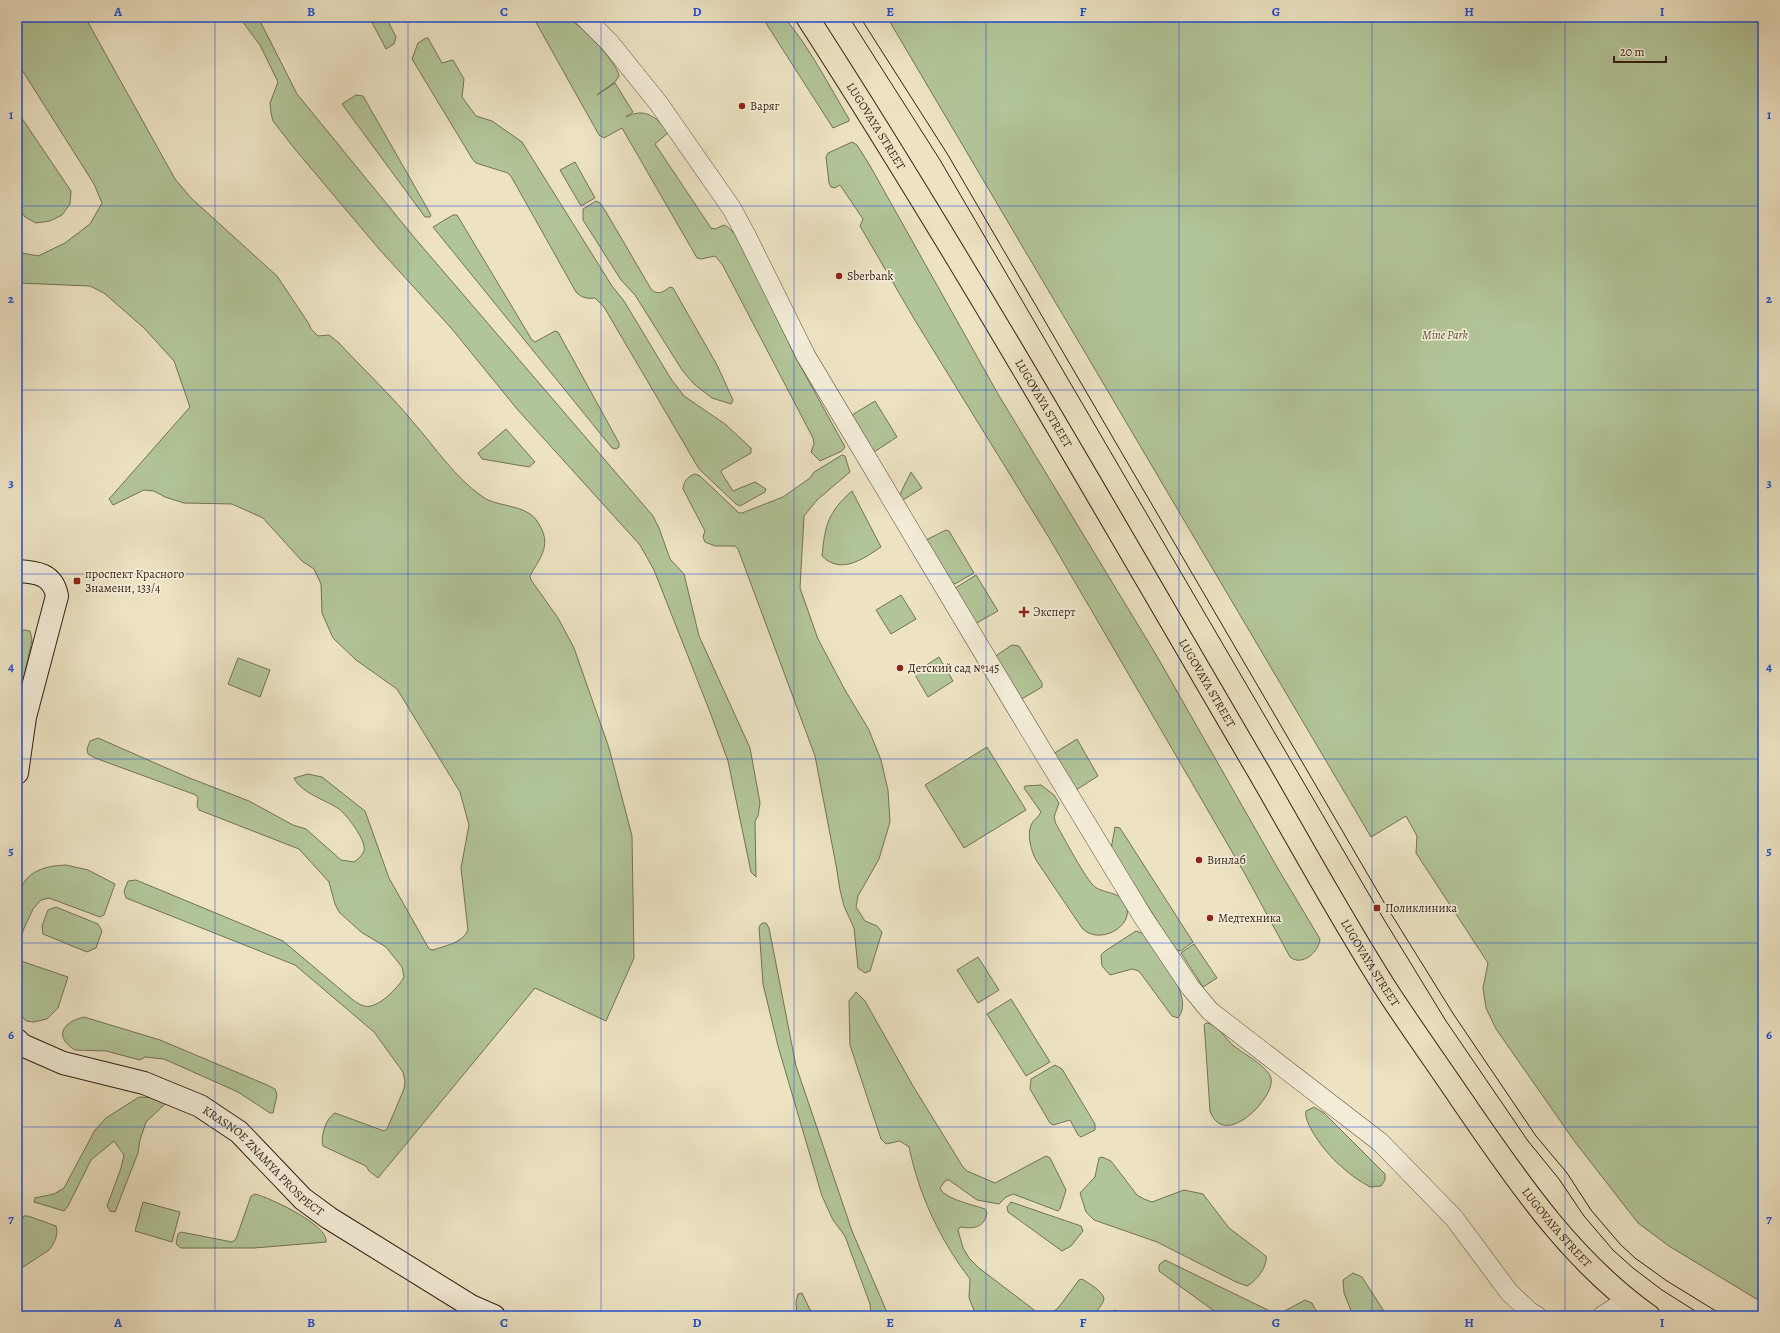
<svg xmlns="http://www.w3.org/2000/svg" width="1780" height="1333" font-family="Alegreya,serif">
<style>
.green{fill:#b2c598;stroke:#727256}
.lines{fill:none;stroke-linecap:round;stroke-linejoin:round}
.street-casing{stroke:#615040;stroke-width:20}
.secondary-casing{stroke:#321f14;stroke-width:24}
.primary-casing{stroke:#321f14;stroke-width:24}
.street{stroke:#f3edd8;stroke-width:19}
.secondary{stroke:#f3edd8;stroke-width:22}
.primary{stroke:#ede3c3;stroke-width:22}
.tram{stroke:#321f14;stroke-width:1}
.grid{fill:none;stroke:#1d4ed8;stroke-width:1;stroke-opacity:0.55}
.poi-dot{fill:#8f2418;stroke:#f3edd8;stroke-width:1.5}
.labels{text-anchor:middle;stroke-width:3.5;stroke-linejoin:round;paint-order:stroke}
.poi-label{font-size:12px;fill:#321f14;stroke:#f3edd8;text-anchor:start}
.street-label{font-size:12px;fill:#321f14;stroke:#f3edd8}
.park-label{font-size:12px;font-style:italic;fill:#58513c;stroke:#f3edd8}
.neatline{fill:none;stroke:#1d4ed8;stroke-width:1.5}
.grid-label{font-size:13px;text-anchor:middle;font-weight:bold;fill:#1d4ed8}
</style>
<rect width="100%" height="100%" fill="#ede3c3"/>
<filter id="stains"><feTurbulence type="fractalNoise" baseFrequency=".005" numOctaves="4"/><feColorMatrix values="0 0 0 0 .2 0 0 0 0 .09 0 0 0 0 .02 0 0 0 .5 -.17"/></filter>
<radialGradient id="worn" r=".72"><stop offset=".6" stop-color="#630" stop-opacity="0"/><stop offset="1" stop-color="#630" stop-opacity=".3"/></radialGradient>
<path class="green" d="M17,17h68l90,162 16,19 86,78 32,48 2,5 7,7 11,-1 9,7c25,27 52,52 75,80 22,25 42,56 70,75 13,10 43,7 54,24 16,23 4,35 -7,55l1,4 27,38 16,30 35,100 23,88 2,122 -28,63 -71,-33 -157,190 -9,-7 -3,-5 -43,-20c-3,-9 3,-28 12,-33l49,18 3,-2 17,-40 1,-8 -2,-9 -29,-40 -79,-67 -169,-67 -2,-7 4,-10 8,-1 147,61 70,59c3,2 7,5 11,6 13,4 35,-19 40,-29l-2,-10 -16,-20 -25,-15 -22,-20 -4,-8 -6,-22 -30,-33 -100,-39 -2,-4 1,-8 -2,-3 -101,-37 -7,-4 -1,-5 3,-8 8,-3 89,39 62,24 44,24 13,4 35,31 13,2c4,-3 8,-6 10,-11 3,-10 -17,-36 -25,-42 -13,-9 -38,-16 -45,-31l14,-4 14,3 43,34 24,67 40,71 4,1c11,-4 30,-7 35,-20l-7,-62 8,-43 -9,-33 -63,-103 -41,-29 -23,-22 -11,-25 -1,-29 -7,-15 -12,-8 -39,-43 -31,-14 -48,-1 -19,-6 -11,-6 -10,-1 -31,15 -4,-6 81,-92 -16,-46 -30,-33 -40,-35 -14,-7 -73,-3v-31l21,4 27,-13 25,-19 12,-21 -8,-19 -77,-122z
M239,17h19l39,77 116,142 240,280 6,12 11,31 14,15 15,62 51,112 10,55 -2,13 -3,5 1,56 -5,-5 -23,-111 -18,-49 -56,-142 -14,-25 -123,-136 -65,-80 -73,-80 -85,-101 -21,-27 -2,-8 -1,-10 8,-21 -18,-37z
M369,17h17l10,20 -2,7 -8,5z
M533,17c8,0 25,-2 32,0 13,4 52,45 54,59l-4,6 -18,13 18,-12 18,29 -7,5c19,-10 30,0 43,15l-14,12 56,84 4,1 9,-4c9,4 12,12 17,20l55,113 49,89 -3,4 -22,10 -9,-9 3,-8 -1,-6 -91,-174 -7,-8 -14,3 -4,-1 -75,-130 -18,10 -5,-3z
M762,17h22c26,31 44,67 65,102v2l-16,7z
M887,17h876v1286l-94,-57 -31,-23 -63,-81 -79,-113 -10,-21 -3,-20 5,-25 -72,-110 1,-17 -11,-20 -35,21z
M426,38h2l14,25 11,-3 11,19 -2,18 14,19 16,5 30,21 90,144 12,15 47,78 13,17 41,28 26,24v5l-29,17 -1,2 12,19 22,-9 11,7 -1,3 -25,14 -4,-2 -37,-35 -95,-162 -9,-9c-8,1 -13,0 -19,-6l-64,-114 -4,-5 -32,-10 -3,-3 -61,-101 6,-16z
M356,95l7,1 68,119 -1,2h-5l-83,-113z
M17,116l4,1 50,74 -1,13 -8,11 -12,6 -14,2 -11,-6 -8,-13z
M852,142l5,3 12,19 129,230 160,264 119,209 43,72c-1,13 -18,28 -30,18l-45,-83 -194,-333 -135,-219 -56,-96 3,-7 -23,-34 -5,3 -4,-1 -2,-4 -3,-26 2,-4z
M575,162l20,36 -14,8 -21,-36z
M596,201l4,2 6,9 45,77c7,7 12,3 19,-2l3,1 44,77 16,35 -2,4 -19,-6 -18,-14 -12,-14 -47,-75 -14,-15 -38,-60v-11z
M453,215h4l75,125 3,2 20,-11 3,1 61,111v4l-3,2 -4,-1 -179,-221z
M875,401l22,36 -23,15 -22,-37z
M506,429l29,33 -6,5 -47,-8 -4,-6z
M842,455l3,1 5,16 -33,28 -13,16 -4,72 18,51 27,51 24,40 12,30 7,30 2,32 -11,37 -21,37 -2,11 9,14 12,5 5,6 -12,39 -5,2 -7,-5 -4,-40 -10,-22 -4,-16 -4,-25 -21,-109 -77,-207 -3,-3h-20l-10,-4 -2,-5 2,-6 -22,-42c1,-8 4,-12 12,-15l5,2 39,37h3l41,-16 27,-19 4,-6z
M911,472l11,16 -19,12 23,40 20,-10 3,1 25,42 -19,11 -10,-6 -45,-76 1,-10z
M852,491l29,56c-18,12 -40,28 -59,9 3,-31 6,-44 30,-65z
M976,575l22,36 -25,14 -21,-35z
M901,595l15,24 -25,15 -15,-24z
M24,630l6,1 2,9 -15,69v-74z
M1012,645l7,1 23,37v4l-22,13 -26,-43z
M939,657l14,24 -25,16 -14,-24z
M238,658l32,12 -10,27 -32,-13z
M1077,739l21,37 -22,14 -23,-36z
M987,747l39,63 -62,38 -39,-63z
M1041,785l13,10 5,8 -5,14 2,7c7,12 30,56 39,63 10,7 25,4 31,18 9,22 -28,41 -44,23l-46,-68c-5,-10 -9,-24 -5,-35 2,-5 8,-8 10,-13l-17,-24 1,-2z
M1115,827l5,1 73,114 -12,9 -5,-1 -65,-101z
M66,865l22,5 27,14 -11,31 -4,2 -51,-19 -8,2 -8,9 -16,35c0,-42 -7,-77 49,-79z
M56,907l42,17 4,7 -6,17 -9,4 -44,-18 -1,-8 6,-16z
M762,923h4l3,5 27,138 56,165 34,79 5,6h-20l-1,-12 -25,-68 -12,-16 -11,-24 -44,-150 -15,-62 -4,-57z
M1136,931l8,3c12,18 52,63 34,84l-6,-2 -33,-45 -7,-2 -22,6 -8,-9 -1,-11 4,-4z
M1194,944l23,34 -14,9 -22,-34z
M978,957l21,33 -21,13 -21,-33z
M18,960l50,17 -10,31 -11,11 -13,3 -8,-1 -8,-9z
M856,992l9,9 48,85 50,81 4,4 28,12 51,-27 4,2 16,32 -6,19 -2,2 -45,-17 -7,3 -7,7 -22,-4 -28,-20h-3l-6,8c4,11 34,17 45,21l2,4c-3,15 -13,16 -27,14l-2,3 5,18 6,10 10,10 63,48 -66,-1 -7,-17 1,-19c-30,-39 -51,-84 -61,-132l-9,-6 -14,3 -5,-5 -31,-94 -1,-44z
M1011,999l39,63 -24,14 -39,-62z
M84,1017l76,23 107,45 8,4 2,6 -4,18h-3l-32,-21 -74,-33 -19,-2 -5,3 -34,-9 -31,-1c-22,-14 -12,-28 9,-33z
M1206,1023c11,0 20,17 28,23 9,7 34,21 37,32 5,19 -47,73 -61,33l-5,-75 -1,-11z
M1055,1065l7,4 33,55v6l-14,7 -3,-2 -8,-15 -17,5 -3,-2 -20,-34 1,-10z
M139,1097l25,1 1,6 -19,18 -6,18 -2,13 -23,59 -5,-1 -3,-5 14,-38 3,-13 -10,-14 -23,19 -23,46 -4,5 -30,-9 1,-4 19,-4 10,-6 31,-58 11,-12z
M1314,1107l10,6 61,61v6l-4,6 -11,1c-10,-6 -20,-12 -28,-20 -12,-9 -39,-42 -36,-56z
M1102,1157l9,4 26,34 7,4 8,3 32,-12 19,4 26,34 37,28c2,11 -11,26 -19,30l-11,-4 -79,-40 -63,-22 -8,-8 -6,-19 15,-16 4,-19z
M255,1194c15,4 74,31 71,48l-72,6h-73l-5,-4 2,-10 3,-2 51,10 4,-3 15,-43z
M143,1202l37,10 -8,30 -37,-11z
M1011,1202l70,24 2,5 -12,15 -9,5 -54,-39 -1,-5z
M24,1216h4l28,10c3,8 -2,18 -7,24l-32,21v-47z
M1165,1260l111,54 5,-1 24,-13 7,3 7,13h-98l-62,-45v-6z
M1353,1273l9,4 25,39h-34l-9,-23 -1,-13z
M1082,1279c5,3 22,13 22,20 -1,6 -8,12 -11,17h-45l11,-9 20,-27z
M802,1293l11,23h-16l-1,-14 2,-8z
M1115,1310l12,6h-21z"/>
<g class="lines">
<defs>
<path id="street" d="M584,17l26,26 49,61 73,105 14,26 60,121 208,348 129,213 47,70 20,24 170,131 74,76 55,74 20,19 8,5
M1602,1316l25,-16"/>
<g id="secondary">
<path d="M17,571c20,1 36,3 40,25l-32,121 -8,56"/>
<path id="s1" d="M17,1040l5,5 41,18 81,20 56,23 39,26 64,67 26,19 142,88 23,10"/>
</g>
<g id="primary">
<path id="s2" d="M807,17c158,245 302,499 449,750 43,74 84,150 130,222 24,37 50,73 75,110 55,80 108,160 188,217"/>
</g>
</defs>
<use href="#street" class="street-casing"/>
<use href="#secondary" class="secondary-casing"/>
<use href="#primary" class="primary-casing"/>
<use href="#street" class="street"/>
<use href="#secondary" class="secondary"/>
<use href="#primary" class="primary"/>
<path class="tram" d="M849,17l91,143 437,748 69,113 82,120 31,38 25,37 29,34 20,18 29,22 41,26
M860,17l88,138 437,749 69,111 82,121 31,37 24,37 29,34 15,14 32,23 57,35"/>
</g>
<path class="grid" d="M215,17v1299M408,17v1299M601,17v1299M794,17v1299M986,17v1299M1179,17v1299M1372,17v1299M1565,17v1299M17,206h1746M17,390h1746M17,574h1746M17,759h1746M17,943h1746M17,1127h1746"/>
<g class="poi-dot">
<circle cx="742" cy="106" r="4"/>
<circle cx="839" cy="276" r="4"/>
<rect x="73" y="577" width="8" height="8" rx="2"/>
<path d="M1022 606h4v4h4v4h-4v4h-4v-4h-4v-4h4z"/>
<circle cx="900" cy="668" r="4"/>
<circle cx="1199" cy="860" r="4"/>
<rect x="1373" y="904" width="8" height="8" rx="2"/>
<circle cx="1210" cy="918" r="4"/>
</g>
<g class="labels">
<g class="poi-label">
<text x="750" y="110">Варяг</text>
<text x="847" y="280">Sberbank</text>
<text x="85" y="578">проспект Красного<tspan x="85" dy="14">Знамени, 133/4</tspan></text>
<text x="1033" y="616">Эксперт</text>
<text x="908" y="672">Детский сад №145</text>
<text x="1207" y="864">Винлаб</text>
<text x="1385" y="912">Поликлиника</text>
<text x="1218" y="922">Медтехника</text>
</g>
<g class="street-label">
<text dy="4" stroke="none"><textPath href="#s2" startOffset="129">LUGOVAYA STREET</textPath></text>
<text dy="4" stroke="none"><textPath href="#s2" startOffset="453">LUGOVAYA STREET</textPath></text>
<text dy="4" stroke="none"><textPath href="#s2" startOffset="777">LUGOVAYA STREET</textPath></text>
<text dy="4" stroke="none"><textPath href="#s2" startOffset="1101">LUGOVAYA STREET</textPath></text>
<text dy="4" stroke="none"><textPath href="#s1" startOffset="280">KRASNOE ZNAMYA PROSPECT</textPath></text>
<text dy="4" stroke="none"><textPath href="#s2" startOffset="1425">LUGOVAYA STREET</textPath></text>
</g>
<g class="park-label">
<text x="1445" y="339">Mine Park</text>
</g>
</g>
<rect width="1780" height="1333" fill="none" stroke="#ede3c3" stroke-width="44"/>
<path d="M1614 56v6h52v-6" fill="none" stroke="#321f14" stroke-width="2"/>
<text x="1620" y="56" font-size="12" fill="#321f14" stroke="#f3edd8" stroke-width="3" paint-order="stroke">20 m</text>
<rect x="22" y="22" width="1736" height="1289" class="neatline"/>
<g class="grid-label">
<text x="118" y="16">A</text>
<text x="311" y="16">B</text>
<text x="504" y="16">C</text>
<text x="697" y="16">D</text>
<text x="890" y="16">E</text>
<text x="1083" y="16">F</text>
<text x="1276" y="16">G</text>
<text x="1469" y="16">H</text>
<text x="1662" y="16">I</text>
<text x="11" y="119">1</text>
<text x="1769" y="119">1</text>
<text x="11" y="303">2</text>
<text x="1769" y="303">2</text>
<text x="11" y="487">3</text>
<text x="1769" y="487">3</text>
<text x="11" y="671">4</text>
<text x="1769" y="671">4</text>
<text x="11" y="855">5</text>
<text x="1769" y="855">5</text>
<text x="11" y="1039">6</text>
<text x="1769" y="1039">6</text>
<text x="11" y="1223">7</text>
<text x="1769" y="1223">7</text>
<text x="118" y="1327">A</text>
<text x="311" y="1327">B</text>
<text x="504" y="1327">C</text>
<text x="697" y="1327">D</text>
<text x="890" y="1327">E</text>
<text x="1083" y="1327">F</text>
<text x="1276" y="1327">G</text>
<text x="1469" y="1327">H</text>
<text x="1662" y="1327">I</text>
</g>
<rect width="100%" height="100%" filter="url(#stains)"/>
<rect width="100%" height="100%" fill="url(#worn)"/>
</svg>
